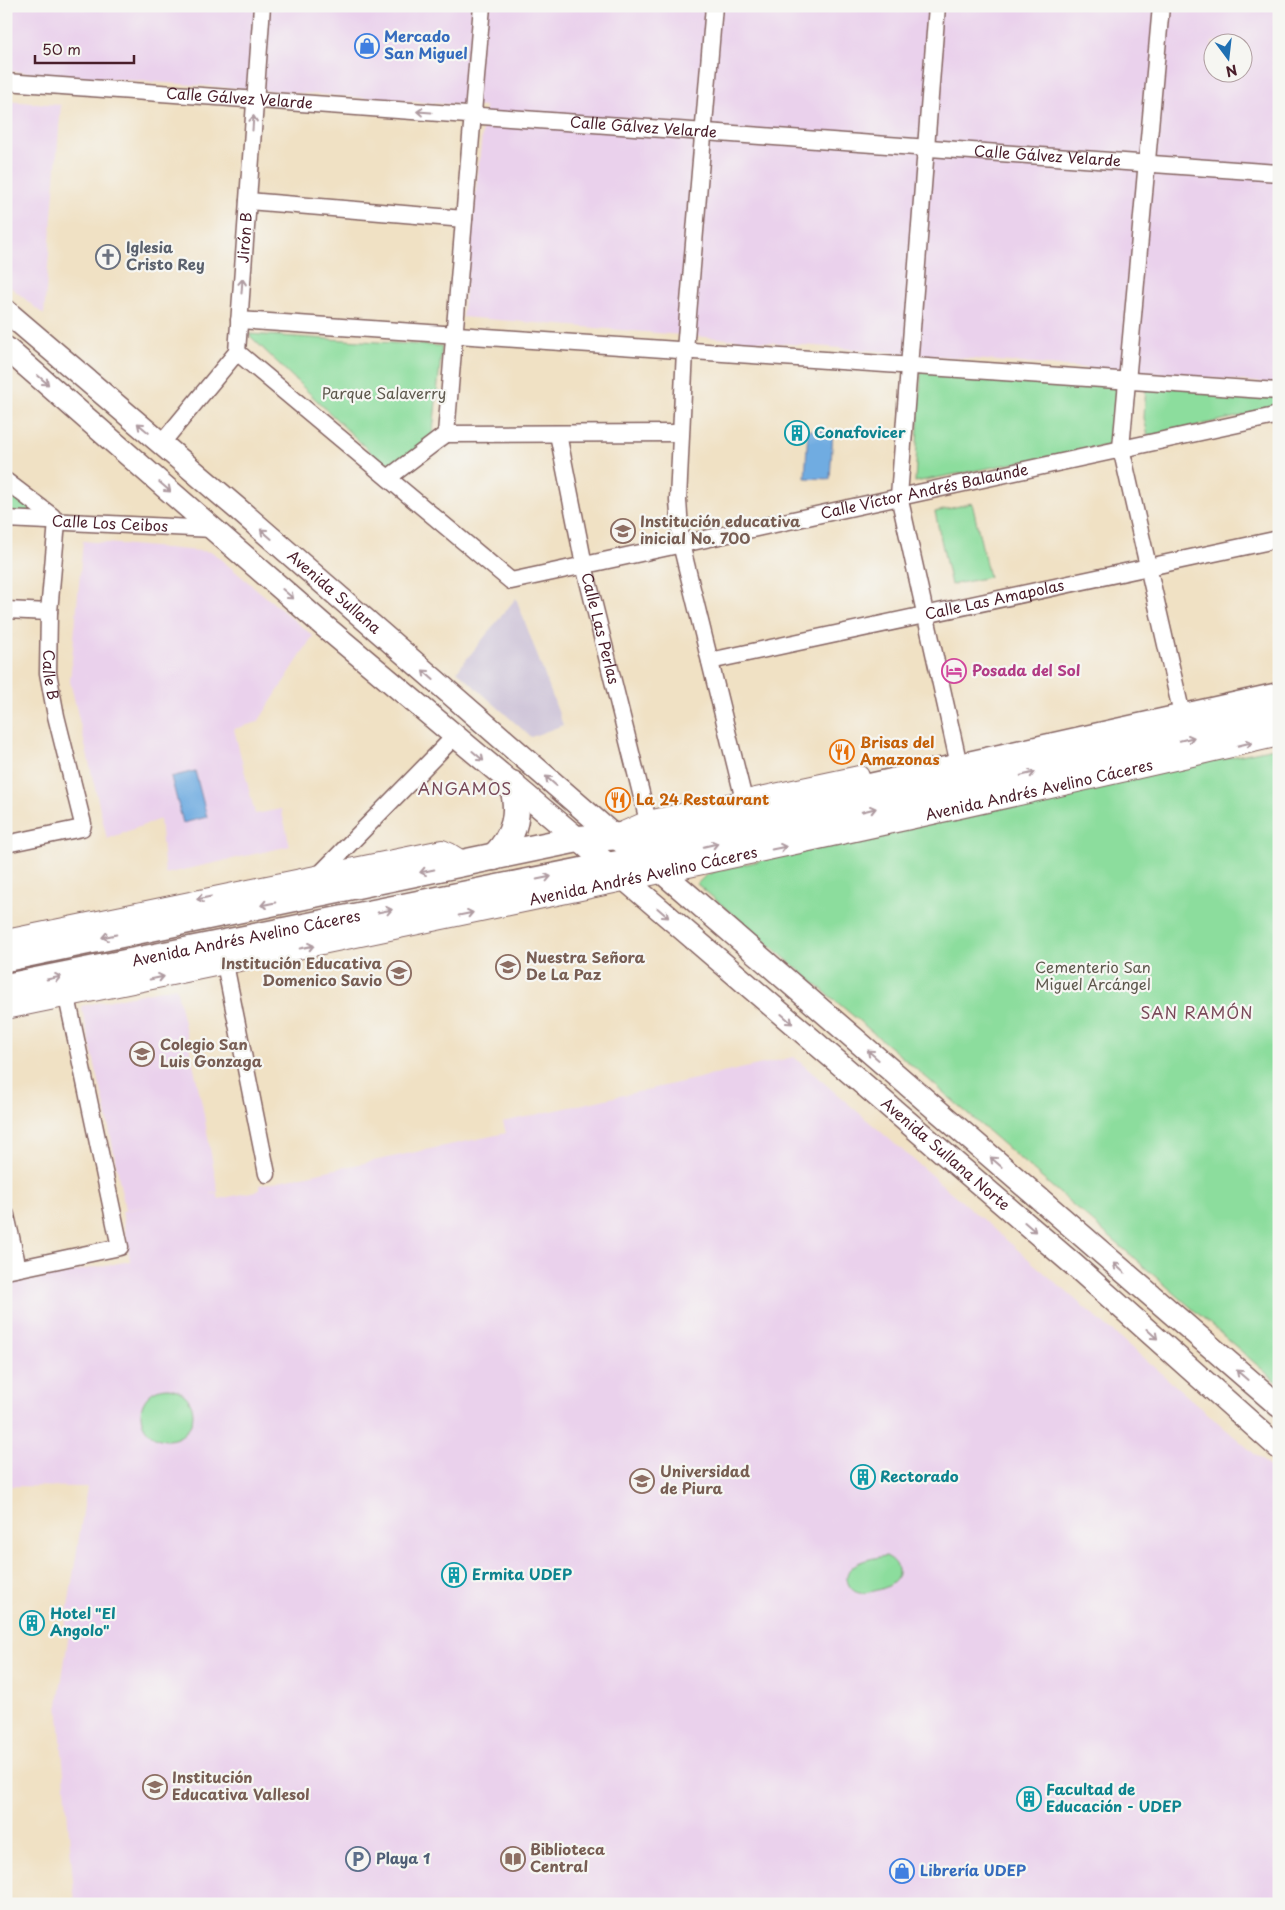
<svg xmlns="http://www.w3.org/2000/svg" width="1285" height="1910" font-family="'Playpen Sans',sans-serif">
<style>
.built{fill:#ead1ec;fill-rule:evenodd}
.industrial{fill:#cabfd6}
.green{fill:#8cdd9d;stroke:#6b7e64}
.water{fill:#70ace1;stroke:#5d6686}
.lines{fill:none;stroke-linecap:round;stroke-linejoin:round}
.minor-casing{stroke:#846361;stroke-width:19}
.tertiary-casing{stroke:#846361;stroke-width:22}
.secondary-casing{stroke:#846361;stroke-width:25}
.trunk-casing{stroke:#846361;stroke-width:29}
.minor{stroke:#fff;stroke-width:16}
.tertiary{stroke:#fff;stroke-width:20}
.secondary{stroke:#fff;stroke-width:22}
.trunk{stroke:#fff;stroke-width:26}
.oneway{stroke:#ae9aa0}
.labels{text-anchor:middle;stroke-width:4.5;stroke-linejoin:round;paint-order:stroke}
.shop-label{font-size:15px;font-weight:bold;fill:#366cbe;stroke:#f6f6f2;text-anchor:start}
.street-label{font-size:15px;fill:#4a1f2b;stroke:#f6f6f2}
.worship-label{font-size:15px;font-weight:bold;fill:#5b616d;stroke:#f6f6f2;text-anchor:start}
.park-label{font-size:15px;fill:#5e584d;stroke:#f6f6f2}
.culture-label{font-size:15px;font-weight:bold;fill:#0d838f;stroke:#f6f6f2;text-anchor:start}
.education-label{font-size:15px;font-weight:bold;fill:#785e54;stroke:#f6f6f2;text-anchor:start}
.hotel-label{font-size:15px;font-weight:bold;fill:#b23c85;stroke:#f6f6f2;text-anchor:start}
.food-label{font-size:15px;font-weight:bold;fill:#c56008;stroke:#f6f6f2;text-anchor:start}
.service-label{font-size:15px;font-weight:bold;fill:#4e5e75;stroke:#f6f6f2;text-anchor:start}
.neighbourhood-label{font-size:16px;letter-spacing:1px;fill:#794a59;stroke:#f6f6f2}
</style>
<rect width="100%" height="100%" fill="#f6f6f2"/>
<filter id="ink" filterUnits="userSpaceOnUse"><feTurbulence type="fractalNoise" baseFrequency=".02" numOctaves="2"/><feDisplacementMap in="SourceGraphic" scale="10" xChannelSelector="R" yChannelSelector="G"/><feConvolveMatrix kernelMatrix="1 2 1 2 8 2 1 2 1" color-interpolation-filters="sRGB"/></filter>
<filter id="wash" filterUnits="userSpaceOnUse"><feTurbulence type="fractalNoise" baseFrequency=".0096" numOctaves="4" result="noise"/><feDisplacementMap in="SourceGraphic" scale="20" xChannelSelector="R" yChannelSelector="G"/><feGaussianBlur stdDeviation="1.12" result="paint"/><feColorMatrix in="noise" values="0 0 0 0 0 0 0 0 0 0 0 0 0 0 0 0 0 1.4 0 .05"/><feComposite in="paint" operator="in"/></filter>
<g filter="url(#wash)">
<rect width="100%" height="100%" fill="#f0e1c4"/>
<path class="built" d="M6,6h1273v378l-817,-67 23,-210 -479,-36zM1212,42h30v30h-30z
M6,101l55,4 -17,210 -38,-32z
M83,541l129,11 101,84 -55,86 -24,7 21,85 26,-5 9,37 -125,28 -5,-55 -53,20 -37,-158z
M176,987l26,117 16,88 -9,2h8l2,5 41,-9v-5l246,-52 -3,-11 291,-65 485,418v429h-1204l-17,-200 11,-71 -4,-7 22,-139 -81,-1v-202l124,-23 -8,-50 27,-5 -24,4 -21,-108 -23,-96z"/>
<path class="industrial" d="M516,598l47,127 -32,12 -74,-66z"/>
<path class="green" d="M248,334l194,12 -10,94 -40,33z
M921,370l199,14 -5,60 -200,38z
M1146,385l133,7v16l-131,28 -4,-18z
M6,487l51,35 -51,-3z
M972,503l17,74 -38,8 -16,-73z
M1279,747v637l-351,-305 -231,-195 9,-9 13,-5 355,-80z
M141 1414a26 26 0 1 1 52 0a26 26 0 1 1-52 0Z
M886,1556c6,3 11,7 12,14 2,17 -22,21 -35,23 -12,2 -21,-15 -13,-24 7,-9 25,-11 36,-13z"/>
<path class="water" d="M808,430l25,1 -3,48 -25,-1z
M195,771l12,46 -24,6 -12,-46z"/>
</g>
<g filter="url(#ink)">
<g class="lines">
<defs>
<g id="minor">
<path d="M714,6l-29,344 -7,150 3,44 66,268"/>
<path d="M937,6l-38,490 58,260"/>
<path d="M1161,6l-40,442 59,258"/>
<path id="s1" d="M6,82l1273,91"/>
<path d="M248,201l216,18"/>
<path d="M239,320l1040,71"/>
<path id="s2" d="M237,352l274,229 768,-166"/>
<path d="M446,434l36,-428"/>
<path d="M446,434l234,-1"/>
<path id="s3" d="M558,434l26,131 64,256"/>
<path id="s4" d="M161,444l76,-92 25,-346"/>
<path d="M388,478l58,-44"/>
<path id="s5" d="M6,481l46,35 5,6 -8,90 -1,61 8,43 27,108 -1,4 -76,16"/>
<path id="s6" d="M6,519l207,10"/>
<path d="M6,610l43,2"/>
<path id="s7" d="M710,661l569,-122"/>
<path d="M320,874l135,-138"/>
<path d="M225,964l42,210"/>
<path d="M6,1215l12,53"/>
<path d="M6,1271l114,-24 -53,-250"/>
</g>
<g id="tertiary">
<path d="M623,832l25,-11 211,-45"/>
<path d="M6,940l436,-90 7,3 16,10"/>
<path id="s8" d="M6,1009c425,-87 850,-175 1273,-273"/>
</g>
<g id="secondary">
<path id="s9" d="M6,311l232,198 376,327 49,37 616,533"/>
<path id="s10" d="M6,348l317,277 255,214 496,426 205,183"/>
</g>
<g id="trunk">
<path d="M494,857c21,-21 27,-44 18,-73"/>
<path d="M6,958l572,-119 72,-5 98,-20 531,-118"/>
<path id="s11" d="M6,987l601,-121 39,-7 633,-141"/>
</g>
</defs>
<use href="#minor" class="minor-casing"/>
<use href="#tertiary" class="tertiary-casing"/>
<use href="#secondary" class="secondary-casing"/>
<use href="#trunk" class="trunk-casing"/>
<use href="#minor" class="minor"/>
<use href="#tertiary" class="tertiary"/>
<use href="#secondary" class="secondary"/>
<use href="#trunk" class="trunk"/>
</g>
<defs><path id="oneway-shaft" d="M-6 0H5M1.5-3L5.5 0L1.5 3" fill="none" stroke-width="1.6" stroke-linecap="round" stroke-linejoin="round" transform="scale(1.25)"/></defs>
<g class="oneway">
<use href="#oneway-shaft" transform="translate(424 112) rotate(-176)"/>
<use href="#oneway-shaft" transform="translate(253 123) rotate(-86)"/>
<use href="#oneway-shaft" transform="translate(242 286) rotate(-86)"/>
<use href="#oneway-shaft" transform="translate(43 380) rotate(41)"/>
<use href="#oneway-shaft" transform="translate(143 428) rotate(-140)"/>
<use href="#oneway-shaft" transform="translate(165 487) rotate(41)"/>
<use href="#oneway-shaft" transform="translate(266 534) rotate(-139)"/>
<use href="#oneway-shaft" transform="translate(288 594) rotate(41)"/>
<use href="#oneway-shaft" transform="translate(428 675) rotate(-139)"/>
<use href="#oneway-shaft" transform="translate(1187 739) rotate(-13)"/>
<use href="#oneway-shaft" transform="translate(1245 744) rotate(-13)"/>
<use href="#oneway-shaft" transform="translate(478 756) rotate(41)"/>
<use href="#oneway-shaft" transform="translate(1028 774) rotate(-13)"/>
<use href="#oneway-shaft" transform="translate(551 781) rotate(-139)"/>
<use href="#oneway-shaft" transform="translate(869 810) rotate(-13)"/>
<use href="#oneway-shaft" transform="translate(711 845) rotate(-13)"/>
<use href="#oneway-shaft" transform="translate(779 848) rotate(-12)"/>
<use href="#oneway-shaft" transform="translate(427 871) rotate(168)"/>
<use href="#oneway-shaft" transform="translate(544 878) rotate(-11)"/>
<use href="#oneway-shaft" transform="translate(204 898) rotate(168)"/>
<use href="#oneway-shaft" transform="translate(268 904) rotate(168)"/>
<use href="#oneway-shaft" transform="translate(385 911) rotate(-11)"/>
<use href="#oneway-shaft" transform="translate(663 913) rotate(41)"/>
<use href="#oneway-shaft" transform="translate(466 914) rotate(-12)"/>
<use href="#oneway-shaft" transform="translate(109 936) rotate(168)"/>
<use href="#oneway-shaft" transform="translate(307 947) rotate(-12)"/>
<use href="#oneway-shaft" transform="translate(54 978) rotate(-11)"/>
<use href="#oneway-shaft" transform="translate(157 978) rotate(-12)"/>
<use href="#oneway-shaft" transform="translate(787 1019) rotate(41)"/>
<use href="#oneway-shaft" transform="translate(873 1055) rotate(-139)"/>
<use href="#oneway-shaft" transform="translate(996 1162) rotate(-139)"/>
<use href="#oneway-shaft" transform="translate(1030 1227) rotate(41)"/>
<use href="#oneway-shaft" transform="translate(1119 1268) rotate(-139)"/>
<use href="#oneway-shaft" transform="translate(1152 1334) rotate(42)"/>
<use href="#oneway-shaft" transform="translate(1242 1375) rotate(-139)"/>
</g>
</g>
<defs>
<symbol id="shop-ring" viewBox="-11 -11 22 22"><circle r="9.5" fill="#f6f6f2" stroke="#3f7fe0" stroke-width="1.5"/><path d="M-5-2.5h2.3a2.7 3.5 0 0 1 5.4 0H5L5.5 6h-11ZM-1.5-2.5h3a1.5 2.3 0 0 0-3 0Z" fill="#3f7fe0"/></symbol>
<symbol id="church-ring" viewBox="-11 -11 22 22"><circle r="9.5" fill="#f6f6f2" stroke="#6b7280" stroke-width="1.5"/><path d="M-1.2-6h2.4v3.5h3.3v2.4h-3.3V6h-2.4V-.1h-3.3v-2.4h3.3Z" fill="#6b7280"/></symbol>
<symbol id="building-ring" viewBox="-11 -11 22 22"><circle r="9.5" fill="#f6f6f2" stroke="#0f9aa8" stroke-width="1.5"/><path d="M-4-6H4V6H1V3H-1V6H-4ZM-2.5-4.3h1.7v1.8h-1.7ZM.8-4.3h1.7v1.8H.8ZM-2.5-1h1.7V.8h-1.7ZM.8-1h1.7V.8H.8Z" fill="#0f9aa8"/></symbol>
<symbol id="school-ring" viewBox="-11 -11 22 22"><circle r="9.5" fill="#f6f6f2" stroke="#8d6e63" stroke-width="1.5"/><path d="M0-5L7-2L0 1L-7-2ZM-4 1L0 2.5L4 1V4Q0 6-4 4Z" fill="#8d6e63"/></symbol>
<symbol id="hotel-ring" viewBox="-11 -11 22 22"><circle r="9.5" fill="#f6f6f2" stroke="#d1479c" stroke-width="1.5"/><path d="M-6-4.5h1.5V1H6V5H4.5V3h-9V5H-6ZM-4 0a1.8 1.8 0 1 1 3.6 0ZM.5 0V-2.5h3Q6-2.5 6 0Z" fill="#d1479c"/></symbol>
<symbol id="restaurant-ring" viewBox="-11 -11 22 22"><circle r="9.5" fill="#f6f6f2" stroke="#e8710a" stroke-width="1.5"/><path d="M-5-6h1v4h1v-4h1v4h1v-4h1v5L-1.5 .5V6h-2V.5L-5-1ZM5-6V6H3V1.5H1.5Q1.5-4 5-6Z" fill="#e8710a"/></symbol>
<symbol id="university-ring" viewBox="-11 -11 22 22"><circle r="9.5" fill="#f6f6f2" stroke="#8d6e63" stroke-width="1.5"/><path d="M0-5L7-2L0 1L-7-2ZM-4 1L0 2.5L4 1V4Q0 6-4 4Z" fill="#8d6e63"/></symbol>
<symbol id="parking-ring" viewBox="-11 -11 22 22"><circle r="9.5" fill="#f6f6f2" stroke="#5c6f8a" stroke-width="1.5"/><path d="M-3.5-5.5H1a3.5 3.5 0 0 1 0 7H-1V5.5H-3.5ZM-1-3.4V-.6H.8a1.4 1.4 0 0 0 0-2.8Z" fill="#5c6f8a"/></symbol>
<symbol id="library-ring" viewBox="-11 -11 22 22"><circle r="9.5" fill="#f6f6f2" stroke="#8d6e63" stroke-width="1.5"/><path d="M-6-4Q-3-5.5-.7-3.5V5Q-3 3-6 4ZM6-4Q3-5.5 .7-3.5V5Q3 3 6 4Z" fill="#8d6e63"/></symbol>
</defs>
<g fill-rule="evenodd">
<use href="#shop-ring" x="353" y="32" width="28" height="28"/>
<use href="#church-ring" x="94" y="243" width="28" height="28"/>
<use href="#building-ring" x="783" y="419" width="28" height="28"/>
<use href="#school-ring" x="609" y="517" width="28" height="28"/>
<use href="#hotel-ring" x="940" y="657" width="28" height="28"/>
<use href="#restaurant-ring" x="828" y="738" width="28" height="28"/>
<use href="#restaurant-ring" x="604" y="786" width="28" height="28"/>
<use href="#school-ring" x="494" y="953" width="28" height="28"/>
<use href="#school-ring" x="385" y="959" width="28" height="28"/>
<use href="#school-ring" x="128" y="1040" width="28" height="28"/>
<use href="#building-ring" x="849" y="1463" width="28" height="28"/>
<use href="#university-ring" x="628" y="1467" width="28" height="28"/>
<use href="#building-ring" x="440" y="1561" width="28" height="28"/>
<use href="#building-ring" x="18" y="1609" width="28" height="28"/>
<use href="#school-ring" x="141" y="1773" width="28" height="28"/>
<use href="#building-ring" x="1015" y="1785" width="28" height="28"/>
<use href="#parking-ring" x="344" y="1845" width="28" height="28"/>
<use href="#library-ring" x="499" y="1845" width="28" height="28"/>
<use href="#shop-ring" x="888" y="1857" width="28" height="28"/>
</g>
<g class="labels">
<g class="shop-label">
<text x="384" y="42">Mercado<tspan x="384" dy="17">San Miguel</tspan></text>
<text x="920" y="1876">Librería UDEP</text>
</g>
<g class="street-label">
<text dy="5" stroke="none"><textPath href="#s1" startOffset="234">Calle Gálvez Velarde</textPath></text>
<text dy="5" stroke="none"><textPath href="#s1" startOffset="639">Calle Gálvez Velarde</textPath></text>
<text dy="5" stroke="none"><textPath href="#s1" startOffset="1044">Calle Gálvez Velarde</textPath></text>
<text dy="5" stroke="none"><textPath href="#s4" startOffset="234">Jirón B</textPath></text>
<text dy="5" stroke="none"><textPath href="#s2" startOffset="780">Calle Víctor Andrés Balaúnde</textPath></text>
<text dy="5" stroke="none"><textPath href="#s6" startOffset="104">Calle Los Ceibos</textPath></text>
<text dy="5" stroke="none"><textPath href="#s9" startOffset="432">Avenida Sullana</textPath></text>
<text dy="5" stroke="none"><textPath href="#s7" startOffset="291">Calle Las Amapolas</textPath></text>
<text dy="5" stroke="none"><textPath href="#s3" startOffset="199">Calle Las Perlas</textPath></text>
<text dy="5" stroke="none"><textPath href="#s5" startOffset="219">Calle B</textPath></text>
<text dy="5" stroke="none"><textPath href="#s8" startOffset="1056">Avenida Andrés Avelino Cáceres</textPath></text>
<text dy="5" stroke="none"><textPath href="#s8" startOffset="651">Avenida Andrés Avelino Cáceres</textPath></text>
<text dy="5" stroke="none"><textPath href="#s11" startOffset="245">Avenida Andrés Avelino Cáceres</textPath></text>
<text dy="5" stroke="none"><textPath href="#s10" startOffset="1238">Avenida Sullana Norte</textPath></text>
</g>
<g class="worship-label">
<text x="126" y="253">Iglesia<tspan x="126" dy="17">Cristo Rey</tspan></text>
</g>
<g class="park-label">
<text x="384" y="399">Parque Salaverry</text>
<text x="1093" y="973">Cementerio San<tspan x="1093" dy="17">Miguel Arcángel</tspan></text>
</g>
<g class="culture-label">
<text x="814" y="438">Conafovicer</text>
<text x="880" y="1482">Rectorado</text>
<text x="472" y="1580">Ermita UDEP</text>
<text x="50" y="1619">Hotel "El<tspan x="50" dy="17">Angolo"</tspan></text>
<text x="1046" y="1795">Facultad de<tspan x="1046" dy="17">Educación - UDEP</tspan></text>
</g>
<g class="education-label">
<text x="640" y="527">Institución educativa<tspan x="640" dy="17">inicial No. 700</tspan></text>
<text x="526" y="963">Nuestra Señora<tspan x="526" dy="17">De La Paz</tspan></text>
<text x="382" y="969" text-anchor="end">Institución Educativa<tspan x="382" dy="17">Domenico Savio</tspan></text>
<text x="160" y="1050">Colegio San<tspan x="160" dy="17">Luis Gonzaga</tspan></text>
<text x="660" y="1477">Universidad<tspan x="660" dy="17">de Piura</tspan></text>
<text x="172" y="1783">Institución<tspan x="172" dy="17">Educativa Vallesol</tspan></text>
<text x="530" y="1855">Biblioteca<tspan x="530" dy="17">Central</tspan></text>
</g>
<g class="hotel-label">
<text x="972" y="676">Posada del Sol</text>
</g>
<g class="food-label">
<text x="860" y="748">Brisas del<tspan x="860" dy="17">Amazonas</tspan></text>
<text x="636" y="805">La 24 Restaurant</text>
</g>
<g class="service-label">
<text x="376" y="1864">Playa 1</text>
</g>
<g class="neighbourhood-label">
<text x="465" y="795">ANGAMOS</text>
<text x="1197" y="1019">SAN RAMÓN</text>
</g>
</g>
<rect width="1285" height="1910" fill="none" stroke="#f6f6f2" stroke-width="25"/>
<g transform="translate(1228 58) rotate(165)"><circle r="24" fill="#f6f6f2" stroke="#b1a0a2"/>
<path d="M0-4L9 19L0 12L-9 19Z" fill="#1f6fb2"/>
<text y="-8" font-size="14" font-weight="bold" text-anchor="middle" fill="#4a1f2b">N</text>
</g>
<path d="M35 55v8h99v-8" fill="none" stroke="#4a1f2b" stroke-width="2.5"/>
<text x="42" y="55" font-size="15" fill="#4a1f2b" stroke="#f6f6f2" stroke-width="4" paint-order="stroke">50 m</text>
</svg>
